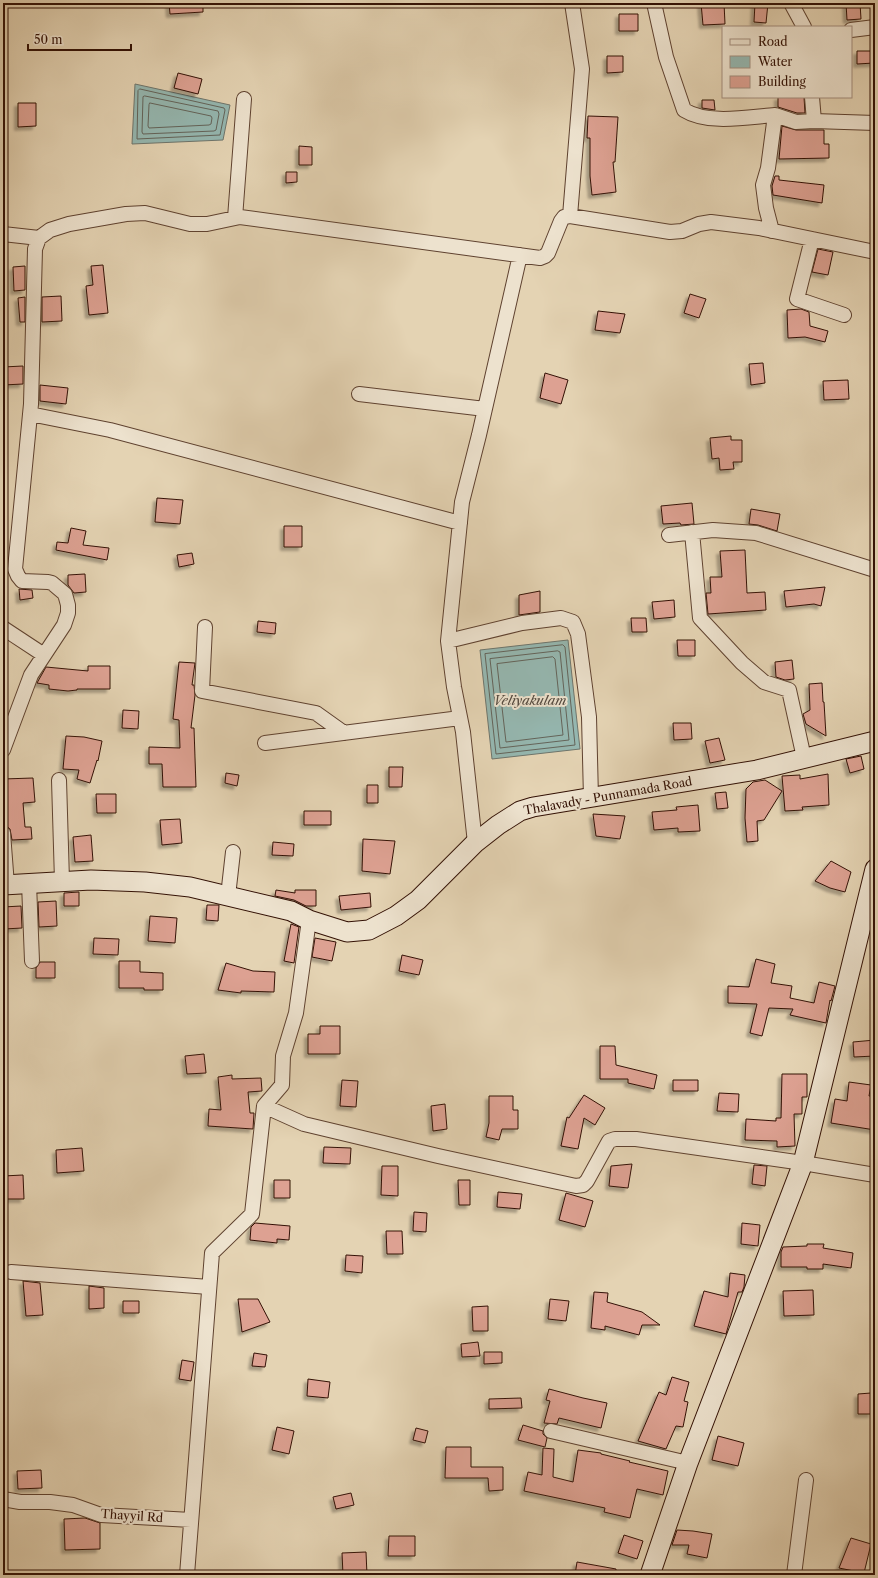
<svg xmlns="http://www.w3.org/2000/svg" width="878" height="1578" font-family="'Libre Caslon Text',serif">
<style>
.water{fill:#95b7b0;stroke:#6e756c}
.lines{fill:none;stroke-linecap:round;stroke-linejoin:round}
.shore{stroke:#64645a;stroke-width:1}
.building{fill:#dda192;stroke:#331105;filter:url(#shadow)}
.minor-casing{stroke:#5f4230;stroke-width:16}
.secondary-casing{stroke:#331105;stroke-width:21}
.minor{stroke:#ede2ce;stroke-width:14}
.secondary{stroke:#ede2ce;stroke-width:19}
.labels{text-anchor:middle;stroke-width:4;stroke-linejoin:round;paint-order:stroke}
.street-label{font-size:12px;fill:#331105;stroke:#ede2ce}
.water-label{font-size:13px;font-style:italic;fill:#554b41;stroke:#ede2ce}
</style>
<defs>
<filter id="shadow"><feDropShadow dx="-3.5" dy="3.5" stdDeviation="1" flood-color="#0004"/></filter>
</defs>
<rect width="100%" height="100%" fill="#e4d3b3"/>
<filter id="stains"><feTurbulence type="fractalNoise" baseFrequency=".005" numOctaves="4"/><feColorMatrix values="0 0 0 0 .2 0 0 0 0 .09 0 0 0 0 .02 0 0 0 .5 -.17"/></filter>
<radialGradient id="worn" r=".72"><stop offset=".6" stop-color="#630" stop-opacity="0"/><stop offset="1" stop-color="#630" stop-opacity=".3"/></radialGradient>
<path class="water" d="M135,84l95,21 -7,35 -91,4z
M568,640l12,109 -88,10 -12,-109z"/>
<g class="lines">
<path class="shore" d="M140,89l84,19 1,2 -5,25 -83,4 1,-48z
M145,96l73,15 1,3 -3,16 -2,1 -71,3 -1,-2 1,-35z
M150,103l61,13 1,2 -1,6 -2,1 -60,3 -1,-2 1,-21z
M563,645l2,2 10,98 -79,9 -11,-100z
M558,651l2,1 9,88 -69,8 -10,-89z
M553,657l2,2 8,76 -57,7 -9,-78z"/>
</g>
<path class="building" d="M169,3h34v9l-33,2z
M701,3h23l1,21 -22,1z
M755,3h13l-2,20 -12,-1z
M846,3h14l1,16 -14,1z
M619,14h19v17h-19z
M857,51h17v12l-17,1z
M607,56h16v16l-16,1z
M178,73l24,6 -4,15 -24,-6z
M778,97h26l1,16h-8l-19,-6z
M702,100h12l1,10 -13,-2z
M18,103h18v23l-18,1z
M588,116l30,1 -3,45h-2l3,30 -24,3 -2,-19v-38h-3z
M782,126l14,4h28v14h5v14l-50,1z
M299,146l13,1v18h-13z
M286,172h11v10l-11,1z
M775,176h4v4l45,5 -2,18 -49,-8 -1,-9z
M818,249l15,3 -5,23 -16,-3z
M103,265l5,48 -19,2 -3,-29 7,-1 -2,-19z
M25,266v24l-11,1 -1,-24z
M690,294l16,5 -7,19 -15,-5z
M61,296l1,25 -20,1v-25z
M25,297v25h-5l-2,-24z
M801,309l8,3 1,14 18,5 -3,11 -20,-5 -17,1 -1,-28z
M598,311l27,3 -5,19 -25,-3z
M763,363l2,20 -14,2 -2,-21z
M23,366v18l-20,1v-18z
M545,373l23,7 -7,24 -21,-6z
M848,380l1,19 -25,1 -1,-19z
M40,385l28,3 -2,16 -26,-3z
M731,436v4h11v22h-9l1,7 -14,1 -1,-12 -7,1 -2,-21z
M157,498l26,2 -3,24 -25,-2z
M692,503l2,21 -13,1 -1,-2 -17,1 -2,-18z
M751,509l29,5 -3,17 -19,-6 -9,-1z
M284,526h18v21h-18z
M71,528l15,3 -3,14 26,3 -2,12 -51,-10 1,-8 11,1z
M745,550l2,43 18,-1 1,18 -58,4 -2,-21h5l-1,-16h12l-2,-26z
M192,553l2,11 -15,3 -2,-12z
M85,574l1,18 -12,1 -6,-8v-10z
M825,587l-4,19 -7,-2 -28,3 -2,-16z
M19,589l13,1 1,8 -13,2z
M540,591v21l-21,3v-20z
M674,600l1,17 -21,2 -2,-17z
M631,618h15l1,14h-15z
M258,621l18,2 -1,11 -18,-2z
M677,640h18v16h-17z
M792,660l2,19 -9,1 -9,-3 -1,-15z
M179,662l16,1 -3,22h2l1,10 -4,33h3l2,59h-33l-1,-23h-13v-17l31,1 -1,-28 -6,-1z
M88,666h22v23h-33v1l-9,1 -19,-2v-4l-12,-2 9,-16 42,4z
M822,683l1,19h1l2,34 -20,-12 -3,-10 7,-4 -1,-26z
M123,710l16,1 -1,18 -16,-1z
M673,723h18l1,16 -18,1z
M66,736l18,1 18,4 -4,20 -1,-1 -7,23 -13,-4 2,-9 -16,-1z
M719,738l6,22 -15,3 -5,-22z
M861,756l3,13 -14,4 -4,-14z
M389,767h14l-1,20h-13z
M226,773l13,2 -2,11 -12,-3z
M828,774l1,31 -27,2 1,3 -18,1 -3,-35 18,-1v4z
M33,778l2,24 -12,1 2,24h6l1,12 -20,1 -2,-11 -5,-4 -2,-46z
M765,780l17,11 -18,29 -7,1 1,20 -11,1 -2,-24 1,-29 7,-7z
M367,785h11v18h-11z
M726,792l2,16 -11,1 -2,-16z
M96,794h20v19h-19z
M698,805l2,26 -22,1v-4l-24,2 -2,-18 25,-2 -1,-3z
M304,811h27v14h-27z
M593,814l32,2 -5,23 -24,-3z
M180,819l2,24 -20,2 -2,-25z
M91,835l2,26 -18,1 -2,-25z
M363,839l32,2 -5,33 -28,-3z
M273,842l21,2 -1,12 -21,-1z
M831,861l20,11 -6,20 -15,-4 -15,-7z
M276,890l19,3v-3h21v16h-10l-12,-6 -19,-4z
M79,892v14h-15v-13z
M370,893l1,14 -30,3 -2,-14z
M56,901l1,25 -18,1 -1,-25z
M207,905h12l-1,16 -12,-1z
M21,906l1,22 -18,1 -1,-22z
M150,916l27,2 -2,25 -27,-2z
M291,924l8,3 -5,36 -10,-2z
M94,938l25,1 -1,16 -25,-1z
M315,938l21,4 -4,19 -20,-4z
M402,955l21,5 -4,15 -20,-4z
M756,959l19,5 -4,19 21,3 -2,12 24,5 5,-21 16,4 -4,15 -1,-1 -4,23 -36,-8 3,-6 -24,-1 -7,28 -12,-3 7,-29 -29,-1v-17l21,1z
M119,961h21v11l23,1v17h-19v-2h-25z
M40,962h15v16h-19v-10z
M226,963l27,8 22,1 -1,20 -33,-1v2l-23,-3z
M320,1026h20v28h-32v-20h12z
M875,1040v16l-21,1 -1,-15z
M600,1046h15l1,19 41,10 -3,14 -26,-6v-4h-28z
M204,1054l2,19 -19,1 -2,-18z
M782,1074h25v23h-5v17h-8l1,32 -18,1v-6l-32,-1 1,-21 30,2v-3h5z
M232,1075v4l29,-1 1,13 -14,1 2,21h4l-1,16 -45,-3 1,-17 12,1 -3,-33z
M342,1080l16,1 -2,26 -16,-1z
M673,1080h25v11h-25z
M849,1082l22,3 -2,11h6v34l-44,-7 4,-24 12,2z
M719,1093l20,1 -1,18 -21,-1z
M584,1095l21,13 -10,17 -11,-7 -6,31 -17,-3 6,-29 2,1z
M489,1096h24v14h5v19h-16l-3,11 -13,-3 3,-14z
M445,1104l2,25 -14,2 -2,-25z
M324,1147l27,1 -1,16 -27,-1z
M82,1148l2,23 -27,2 -1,-23z
M632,1164l-4,24 -19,-2 2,-20z
M754,1165l13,1 -2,20 -13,-2z
M382,1166h16v30l-17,-1z
M23,1175l1,24h-21v-23z
M274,1180h16v18h-16z
M458,1180h12v25h-11z
M498,1192l24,2 -2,15 -23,-2z
M566,1193l27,8 -8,26 -26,-7z
M414,1212l13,1 -1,19 -13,-1z
M255,1223l35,3 -1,14 -12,-1v4l-27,-3 1,-13z
M742,1223l18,2 -2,21 -17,-2z
M386,1231h16l1,23h-16z
M807,1244h17l-1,4 30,5 -2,15 -28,-4v5h-16v-2h-26v-15l2,-5 24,-1z
M346,1255l17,1 -1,17 -17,-2z
M730,1273l15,2 -1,12 -2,5h-4l-12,42 -32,-8 10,-35 24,6z
M23,1281l17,2 3,32 -17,1z
M89,1286l15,2v20l-15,1z
M813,1290l1,25 -30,1 -1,-25z
M594,1292l14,1 -1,9 35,10 18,13h-18l-3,10 -34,-9v4l-14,-2z
M238,1299h20l12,23 -28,10z
M550,1299l19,2 -3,20 -18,-2z
M123,1301h16v12h-16z
M488,1306v25h-15l-1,-24z
M478,1342l2,14 -18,1 -1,-13z
M484,1352h18v11l-18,1z
M254,1353l13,2 -2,12 -13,-1z
M182,1360l12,2 -3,19 -12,-2z
M672,1377l17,5 -5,19 4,1 -5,25 -7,-1 -10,23 -28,-8 21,-49 7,3z
M308,1379l22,3 -2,16 -21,-2z
M549,1389l34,9 24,5 -6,25 -42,-10 -2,6 -13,-1 6,-22 -4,-1z
M871,1393l1,21h-14v-20z
M521,1398l1,10 -33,1v-10z
M523,1425l20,6v3l4,4 -2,9 -27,-7z
M277,1427l17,4 -5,23 -17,-4z
M416,1428l12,3 -3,12 -12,-3z
M718,1436l26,7 -6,23 -26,-6z
M446,1447h25v20h32v23l-14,1 -1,-13h-43z
M543,1448l11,1 -1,28 20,5 5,-32 23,3v1l29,7 -1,1 39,9 -5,24 -26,-6 -7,29 -26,-6 1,-4 -81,-17 4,-19 14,3z
M41,1470l1,18 -24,1 -1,-18z
M351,1493l3,12 -18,4 -3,-12z
M85,1518l15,5v26l-35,1 -1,-31z
M677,1530l16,1 19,3 -5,24 -20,-4 2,-9h-17z
M624,1535l19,6 -6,18 -19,-6z
M389,1536h26v20h-27z
M851,1538l20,6 -7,29 -25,-5z
M366,1552l1,23h-24l-1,-22z
M577,1562l39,7v6h-41z"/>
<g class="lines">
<defs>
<path id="minor" d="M654,3l12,54 18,53c24,15 64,7 91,5l-7,53 -5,17 3,23 6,23
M791,3l13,24
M851,30l24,-3
M812,97l2,24
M775,115l21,7 18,-1 61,2
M570,216l12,-147 -10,-66
M235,218l9,-119
M3,234l36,4
M812,239l-15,60 47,16
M359,394l126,15
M30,414l80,16 350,93
M692,532l8,86 42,45 22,19 25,8 15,68
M669,535l44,-5 43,3 119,37
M205,627l-3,64 114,22 28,20
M3,628l41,27
M448,641l74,-18 39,-5 12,4 5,12 11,83 2,81
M265,743l195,-25
M3,750l28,-75 33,-50 4,-12v-8l-3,-11 -13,-11 -4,-1 -26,-1 -4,-5 -3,-7 16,-165 4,-155 4,-11 11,-8 19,-6 57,-10 19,-1 45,11h17l33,-7 300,41 5,-2 3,-3 13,-32 3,-4 6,-1 100,16 12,-1 17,-7 12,-2 48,6 116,24
M59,780l3,101
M3,833l4,52
M475,843l-12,-111 -9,-45 -6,-46 14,-139 17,-67 41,-180
M29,883l3,78
M228,896l5,-44
M309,920l-13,93 -13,43 -1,29 -18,21 40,18 134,32 138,30 7,-1 4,-4 22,-40 6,-2h21l167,24 72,12
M11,1272l198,15
M551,1431l137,32
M3,1499l17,3h30l23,3 28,10 90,5
M187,1575l25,-322 40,-39 12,-108
M794,1575l12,-95"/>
<path id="secondary" d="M3,885l88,-5 54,2 45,5 101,24 18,9 38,12 22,-2 27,-14 22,-16 57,-57 23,-18 22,-14 13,-4 224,-37 118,-29
M650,1575l38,-112 115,-300 72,-294"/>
</defs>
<use href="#minor" class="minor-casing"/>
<use href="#secondary" class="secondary-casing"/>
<use href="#minor" class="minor"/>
<use href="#secondary" class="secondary"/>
</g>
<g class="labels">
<g class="street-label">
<text transform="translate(608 796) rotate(-10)" y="4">Thalavady - Punnamada Road</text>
<text transform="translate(132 1516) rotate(4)" y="4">Thayyil Rd</text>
</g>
<g class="water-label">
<text x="530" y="705">Veliyakulam</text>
</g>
</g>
<rect width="878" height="1578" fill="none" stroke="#e4d3b3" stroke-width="16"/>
<rect x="4" y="4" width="870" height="1570" fill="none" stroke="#331105" stroke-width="2"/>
<rect x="8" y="8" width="862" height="1562" fill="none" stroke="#331105"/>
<rect x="722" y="26" width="130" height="72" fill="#ede2ce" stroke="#a38e7e"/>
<rect x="730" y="39" width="20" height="6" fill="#ede2ce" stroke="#a38e7e"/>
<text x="758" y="46" font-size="12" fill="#331105">Road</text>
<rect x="730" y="56" width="20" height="12" fill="#95b7b0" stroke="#a38e7e"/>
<text x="758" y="66" font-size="12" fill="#331105">Water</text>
<rect x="730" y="76" width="20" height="12" fill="#dda192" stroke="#a38e7e"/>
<text x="758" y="86" font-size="12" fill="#331105">Building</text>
<path d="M28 44v6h103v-6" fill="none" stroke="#331105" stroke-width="2"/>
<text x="34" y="44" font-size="12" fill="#331105" stroke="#ede2ce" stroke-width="3" paint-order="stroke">50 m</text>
<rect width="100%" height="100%" filter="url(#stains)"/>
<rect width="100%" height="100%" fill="url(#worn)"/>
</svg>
